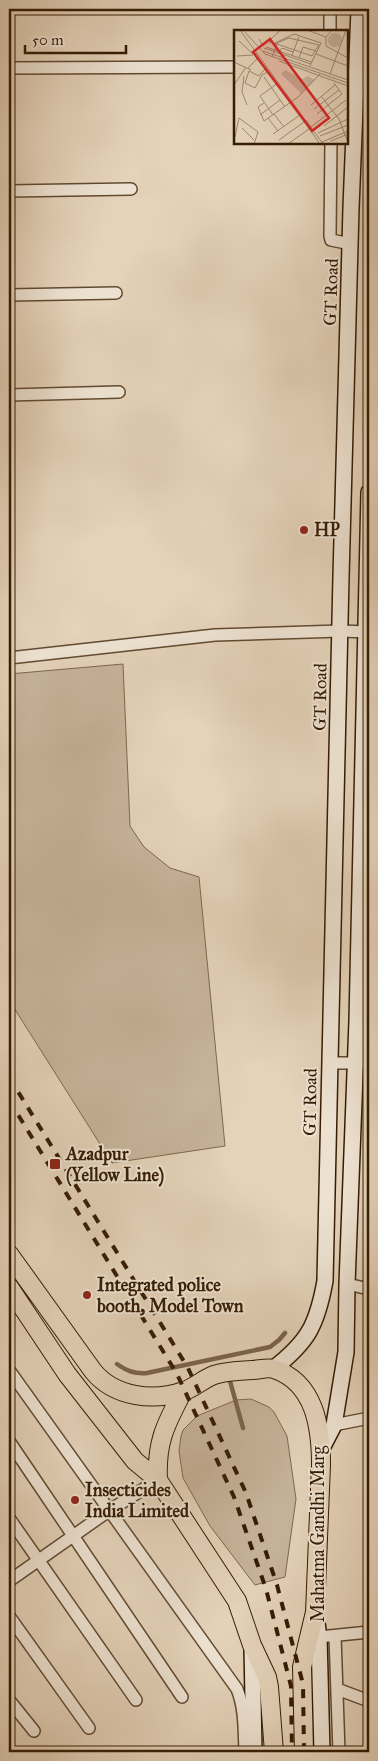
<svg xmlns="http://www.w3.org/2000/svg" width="378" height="1761" font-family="'IM FELL Great Primer',serif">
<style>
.green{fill:#c6b39a;stroke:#7e684e}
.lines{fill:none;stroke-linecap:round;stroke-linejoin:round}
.stream{stroke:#7b644b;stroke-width:4.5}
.minor-casing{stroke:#624a30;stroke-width:14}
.secondary-casing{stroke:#361c03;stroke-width:18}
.primary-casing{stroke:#361c03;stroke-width:20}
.minor{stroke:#ede2d2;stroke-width:11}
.secondary{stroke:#ede2d2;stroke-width:15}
.primary{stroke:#e4d2b9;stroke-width:18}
.rail{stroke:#361c03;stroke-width:4;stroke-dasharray:9 9;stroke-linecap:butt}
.poi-dot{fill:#8f2418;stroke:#ede2d2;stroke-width:2}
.labels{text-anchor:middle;stroke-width:4;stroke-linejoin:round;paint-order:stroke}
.street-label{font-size:18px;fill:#361c03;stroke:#ede2d2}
.poi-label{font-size:18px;font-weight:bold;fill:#361c03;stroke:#ede2d2;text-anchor:start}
.inset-road{fill:none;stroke:#9e8970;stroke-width:1}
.view{fill:#d62828;fill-opacity:0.15;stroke:#d62828;stroke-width:2.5}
.inset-edge{fill:none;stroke:#361c03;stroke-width:2.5}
</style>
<rect width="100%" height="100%" fill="#e4d2b9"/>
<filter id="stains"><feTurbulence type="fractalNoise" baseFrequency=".004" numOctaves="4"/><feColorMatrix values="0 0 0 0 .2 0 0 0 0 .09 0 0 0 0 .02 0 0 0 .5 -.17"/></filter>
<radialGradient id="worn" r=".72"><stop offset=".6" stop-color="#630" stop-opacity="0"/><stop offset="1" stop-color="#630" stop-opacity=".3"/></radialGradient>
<path class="green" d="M123,664l7,162 14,21 26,21 29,9 26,269 -113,17 -103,-163v-326z
M251,1399l18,8 5,5 13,24 9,63 -11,78 -30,8 -45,-59 -27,-48 -4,-27 2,-15 2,-6 14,-14 39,-16z"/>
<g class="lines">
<path class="stream" d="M117,1364c10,7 17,10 30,9l123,-26 9,-7 6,-7
M230,1381l13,47"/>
<defs>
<path id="minor" d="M330,9v22
M9,68l226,-1
M331,142l-1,94 1,4 20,4
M9,191l122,-2
M9,295l107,-2
M9,395l110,-3
M9,658l206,-23 125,-4 29,1
M330,1063h39
M347,1284l22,5
M9,1370l228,319c8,20 7,41 8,63
M334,1425l35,-7
M9,1441l173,256
M9,1518l127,182
M9,1581l101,-71 48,-30
M9,1616l80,112
M335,1636l4,116
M319,1637l50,-5
M337,1689l32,12
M9,1700l25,31"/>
<path id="secondary" d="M273,1369c35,-27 44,-44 52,-88l16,-704 10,-369 8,-199
M321,1450l13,-25 12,-73 1,-68 10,-263 12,-529
M316,1616l3,21 3,115
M252,1646l2,106"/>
<path id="primary" d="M9,1254l84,117c21,26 60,31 91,20 10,-3 19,-12 30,-16 12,-4 26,-4 38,-5 6,0 16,-3 22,-1 41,14 47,58 47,96l-6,147 -13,55 2,85
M9,1287l58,87 68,87 23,19 79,121 15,44 15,32 2,10 5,65
M158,1480c-2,-39 8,-56 25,-89"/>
</defs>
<use href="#minor" class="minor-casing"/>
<use href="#secondary" class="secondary-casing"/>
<use href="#primary" class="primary-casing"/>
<use href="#minor" class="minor"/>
<use href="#secondary" class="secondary"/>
<use href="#primary" class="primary"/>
<path class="rail" d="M9,1077l179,291 58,125 31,92 26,99 1,68
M9,1100l168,274 57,123 32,92 25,97 1,66"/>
</g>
<g class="poi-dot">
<circle cx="304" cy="530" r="5"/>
<rect x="49" y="1158" width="12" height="12" rx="2.5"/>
<circle cx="87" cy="1295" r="5"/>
<circle cx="75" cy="1500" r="5"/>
</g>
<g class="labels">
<g class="street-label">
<text transform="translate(331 292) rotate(-88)" y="6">GT Road</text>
<text transform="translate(320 697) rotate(-89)" y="6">GT Road</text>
<text transform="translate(310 1102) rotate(-89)" y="6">GT Road</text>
<text transform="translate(318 1534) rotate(-90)" y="6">Mahatma Gandhi Marg</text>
</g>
<g class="poi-label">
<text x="314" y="536">HP</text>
<text x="66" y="1160">Azadpur<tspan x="66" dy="21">(Yellow Line)</tspan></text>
<text x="97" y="1291">Integrated police<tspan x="97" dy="21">booth, Model Town</tspan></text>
<text x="85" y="1496">Insecticides<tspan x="85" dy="21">India Limited</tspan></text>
</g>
</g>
<g transform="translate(234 30)">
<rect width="114" height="114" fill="#e4d2b9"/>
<path d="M94 10a7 7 0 1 1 14 0a7 7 0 1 1-14 0ZM51,40l18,9 4,-3 8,4 -14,13 -20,-19z" fill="#c6b39a"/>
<path class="inset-road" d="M6,0l66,91M9,0l22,24 83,29M73,0l19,7M98,0l-6,7v9l22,12M25,9l4,7 18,-16M5,11l14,13h4M35,12l8,2 35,12 7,-11 -30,-7 -12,5v1l-5,13M41,13l19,-9 27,9 -11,23M32,17l46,15M30,18l47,16M29,21l85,29M46,21l2,-3 11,4M82,24l32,12M58,25l7,-18M3,26l16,-1M65,28l4,-11 13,4M45,31l69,25M0,32l17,8M14,38l11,-11M31,39l3,3 -6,3 -7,13 -10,-5 4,-12 10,5zM96,44l16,-44M10,46l-2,16 5,13M30,47l21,30M0,55l12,-18M87,66l18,23 8,21M30,73l-6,4 6,14 34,-24 22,-23M77,75l24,-20M80,79l25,-19M40,84l10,13M83,84l25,-20 -8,-11M26,85l20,-15M39,85l-13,-19 18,-13M34,88l10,13M72,90l17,24M70,91l16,23M90,96l24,-19M77,97l35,-27M8,98l12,12M84,103l30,-14M39,104l27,-19M86,106l28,-11M45,110l25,-18M0,111l5,-23 19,14 -4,12M97,111l17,-7M88,112l26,-11M54,114l21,-15"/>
<path class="view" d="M36,9l59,79 -17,13 -59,-79z"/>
<rect width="114" height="114" class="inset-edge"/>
</g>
<rect width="378" height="1761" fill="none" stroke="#e4d2b9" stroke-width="30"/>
<rect x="10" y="10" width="358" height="1741" fill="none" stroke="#361c03" stroke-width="2.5"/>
<rect x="15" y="15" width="348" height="1731" fill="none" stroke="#361c03"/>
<path d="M25 45v8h101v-8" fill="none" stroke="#361c03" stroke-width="2.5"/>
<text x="32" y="45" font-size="15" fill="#361c03" stroke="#ede2d2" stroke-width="4" paint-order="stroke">50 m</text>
<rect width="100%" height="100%" filter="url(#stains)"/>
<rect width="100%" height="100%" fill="url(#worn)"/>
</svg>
